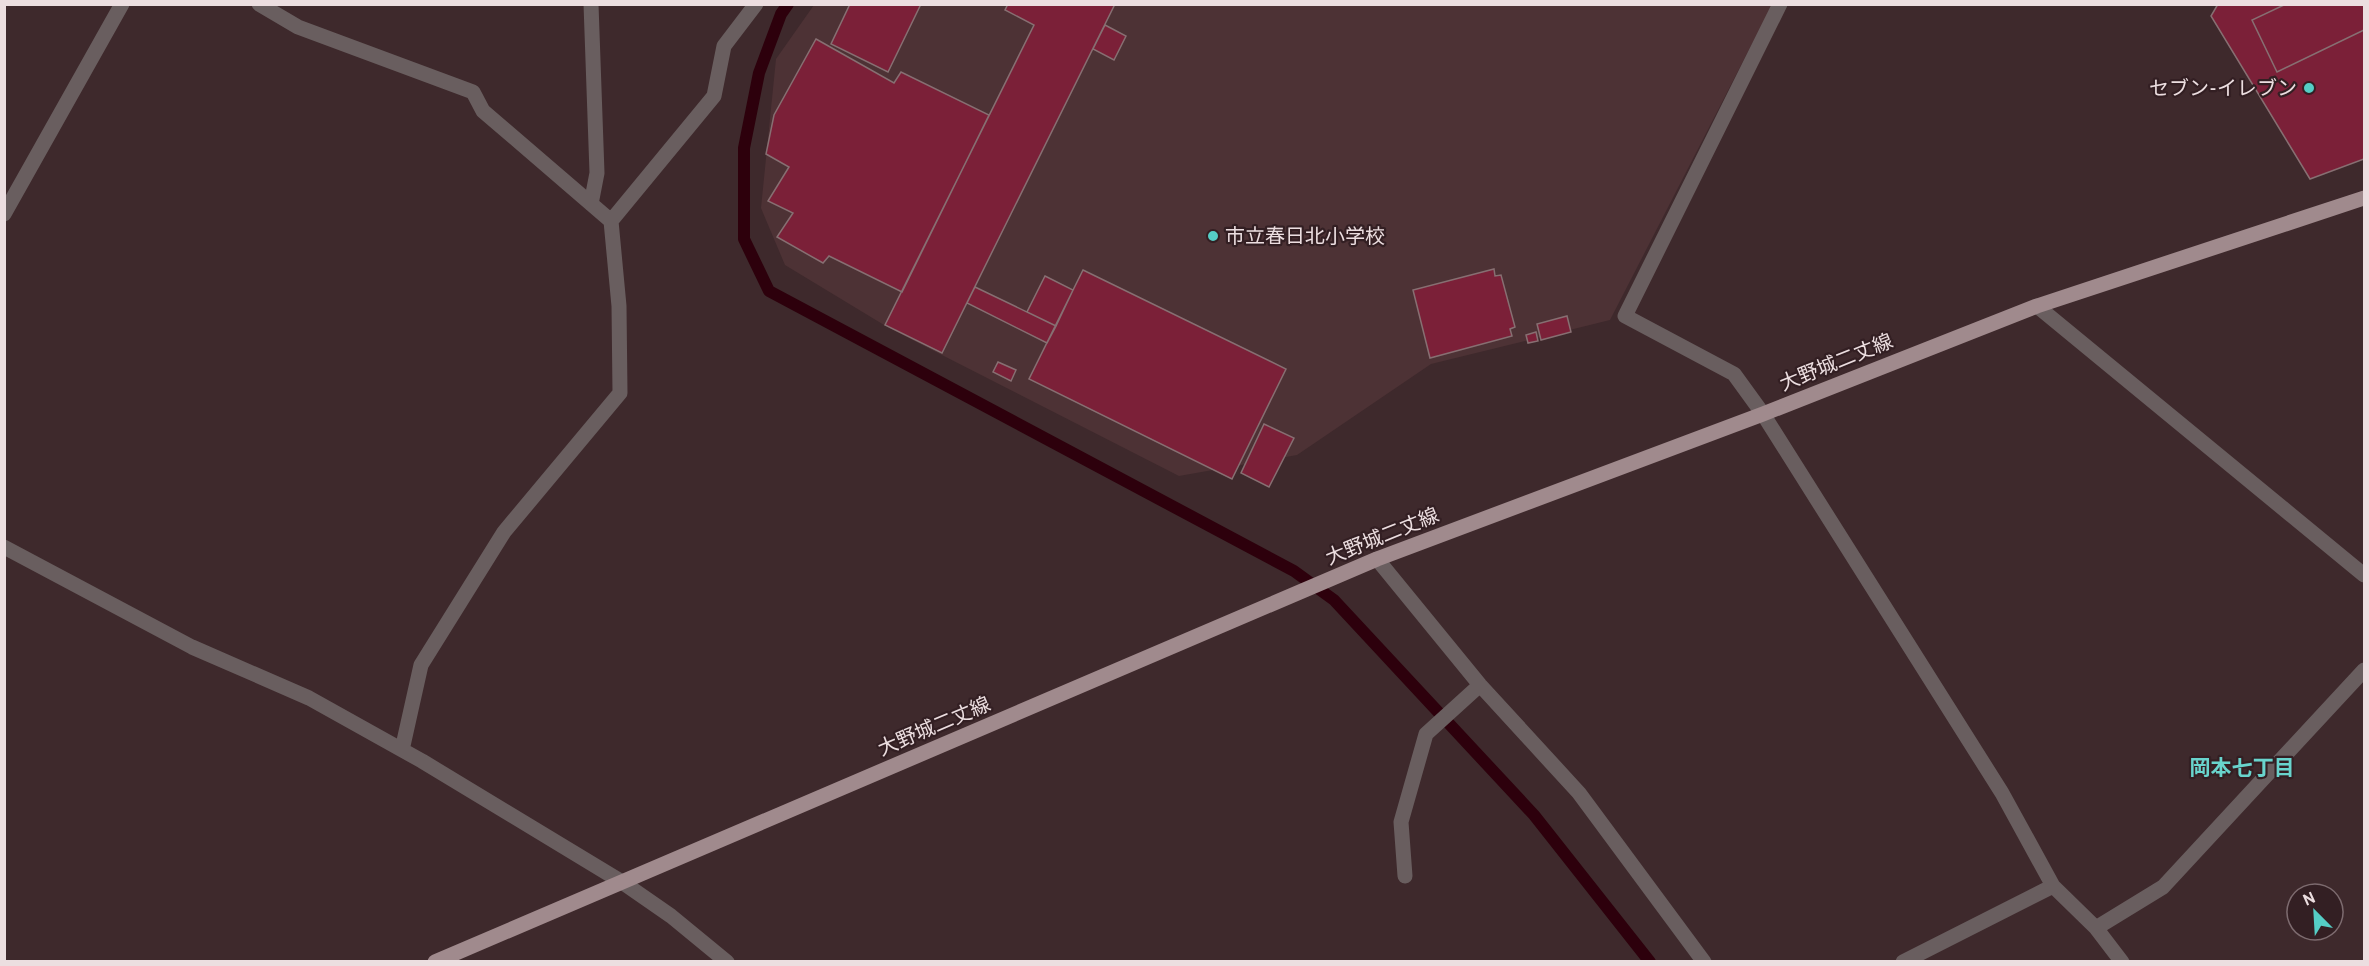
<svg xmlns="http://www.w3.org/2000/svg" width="2369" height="966" font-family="Overpass,'Noto Sans JP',sans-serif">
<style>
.built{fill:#4d3235}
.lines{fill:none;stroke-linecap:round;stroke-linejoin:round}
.stream{stroke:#2d000c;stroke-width:12}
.building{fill:#7b2038;stroke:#876f72;stroke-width:1.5}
.minor{stroke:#695e5f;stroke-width:15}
.primary{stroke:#a08a8d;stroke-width:15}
.poi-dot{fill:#55cec6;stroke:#331f23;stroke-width:2}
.labels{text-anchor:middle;stroke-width:4.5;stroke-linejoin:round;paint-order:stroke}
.poi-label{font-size:20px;fill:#ecdee0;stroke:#331f23;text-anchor:end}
.street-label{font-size:20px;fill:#ecdee0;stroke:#331f23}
.neighbourhood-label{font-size:21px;font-weight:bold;fill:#69d4cd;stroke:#331f23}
</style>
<rect width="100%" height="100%" fill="#3e292c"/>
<path class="built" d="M814,5h958l-162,315 -179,44 -134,91 -118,21 -290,-148 -104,-63 -24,-57 15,-149z"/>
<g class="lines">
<path class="stream" d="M788,4l-7,10 -22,59 -15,75v91l25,52 525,280 40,29 200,215 116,147"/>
</g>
<path class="building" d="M850,4h71l-33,68 -57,-28z
M1008,4h107l-173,349 -57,-28 149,-300 -29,-15z
M2218,4h146v155l-54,20 -99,-163z
M2286,4h78v26l-87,42 -25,-52z
M1105,25l21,11 -12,24 -21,-11z
M816,39l78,44 7,-11 88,43 -87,177 -73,-36 -6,7 -46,-26 16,-24 -25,-12 21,-34 -23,-13 8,-39z
M1494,269l1,7 6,-1 14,52 -5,2 2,7 -82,22 -17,-68z
M1083,270l203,99 -54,110 -203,-100z
M1045,276l28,14 -17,36 -29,-14z
M975,287l81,39 -9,17 -80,-40z
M1567,316l4,16 -30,8 -4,-16z
M1536,332l2,9 -10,2 -2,-8z
M998,362l18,8 -5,11 -18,-9z
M1264,424l30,14 -25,49 -28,-14z"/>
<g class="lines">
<path class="minor" d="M259,4l39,23 175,65 10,19 128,110
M591,4l6,169 -6,31
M1780,4l-155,312 109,58 29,40 239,379 51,93
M4,214l118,-210
M2037,306l327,269
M4,547l188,100 117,51 113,63 200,121 49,34 56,46
M1377,559l103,126 99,108 125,169
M402,750l19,-85 83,-133 116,-139 -1,-87 -8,-85 103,-125 10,-50 32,-42
M1405,876l-4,-54 25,-88 54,-49
M2096,928l67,-41 201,-217
M1903,962l150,-76 43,42 26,34"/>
<path class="primary" d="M435,962l942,-403 386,-145 274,-108 327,-108"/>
</g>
<g class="poi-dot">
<circle cx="2309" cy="88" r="6"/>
<circle cx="1213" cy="236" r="6"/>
</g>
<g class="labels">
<g class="poi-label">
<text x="2297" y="95">セブン-イレブン</text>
<text x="1225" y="243" text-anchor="start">市立春日北小学校</text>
</g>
<g class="street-label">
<text transform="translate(1836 362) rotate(-22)" y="7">大野城二丈線</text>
<text transform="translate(1382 536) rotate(-22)" y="7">大野城二丈線</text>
<text transform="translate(934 726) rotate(-23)" y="7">大野城二丈線</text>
</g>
<g class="neighbourhood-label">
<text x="2242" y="775">岡本七丁目</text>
</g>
</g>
<rect width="2369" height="966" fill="none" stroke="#ecdee0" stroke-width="12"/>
<g transform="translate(2315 912) rotate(336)"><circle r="28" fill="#331f23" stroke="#7d6b6f" stroke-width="1.5"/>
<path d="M0-4.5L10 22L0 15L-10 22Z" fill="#55cec6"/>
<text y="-9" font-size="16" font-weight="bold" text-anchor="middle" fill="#ecdee0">N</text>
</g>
</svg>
